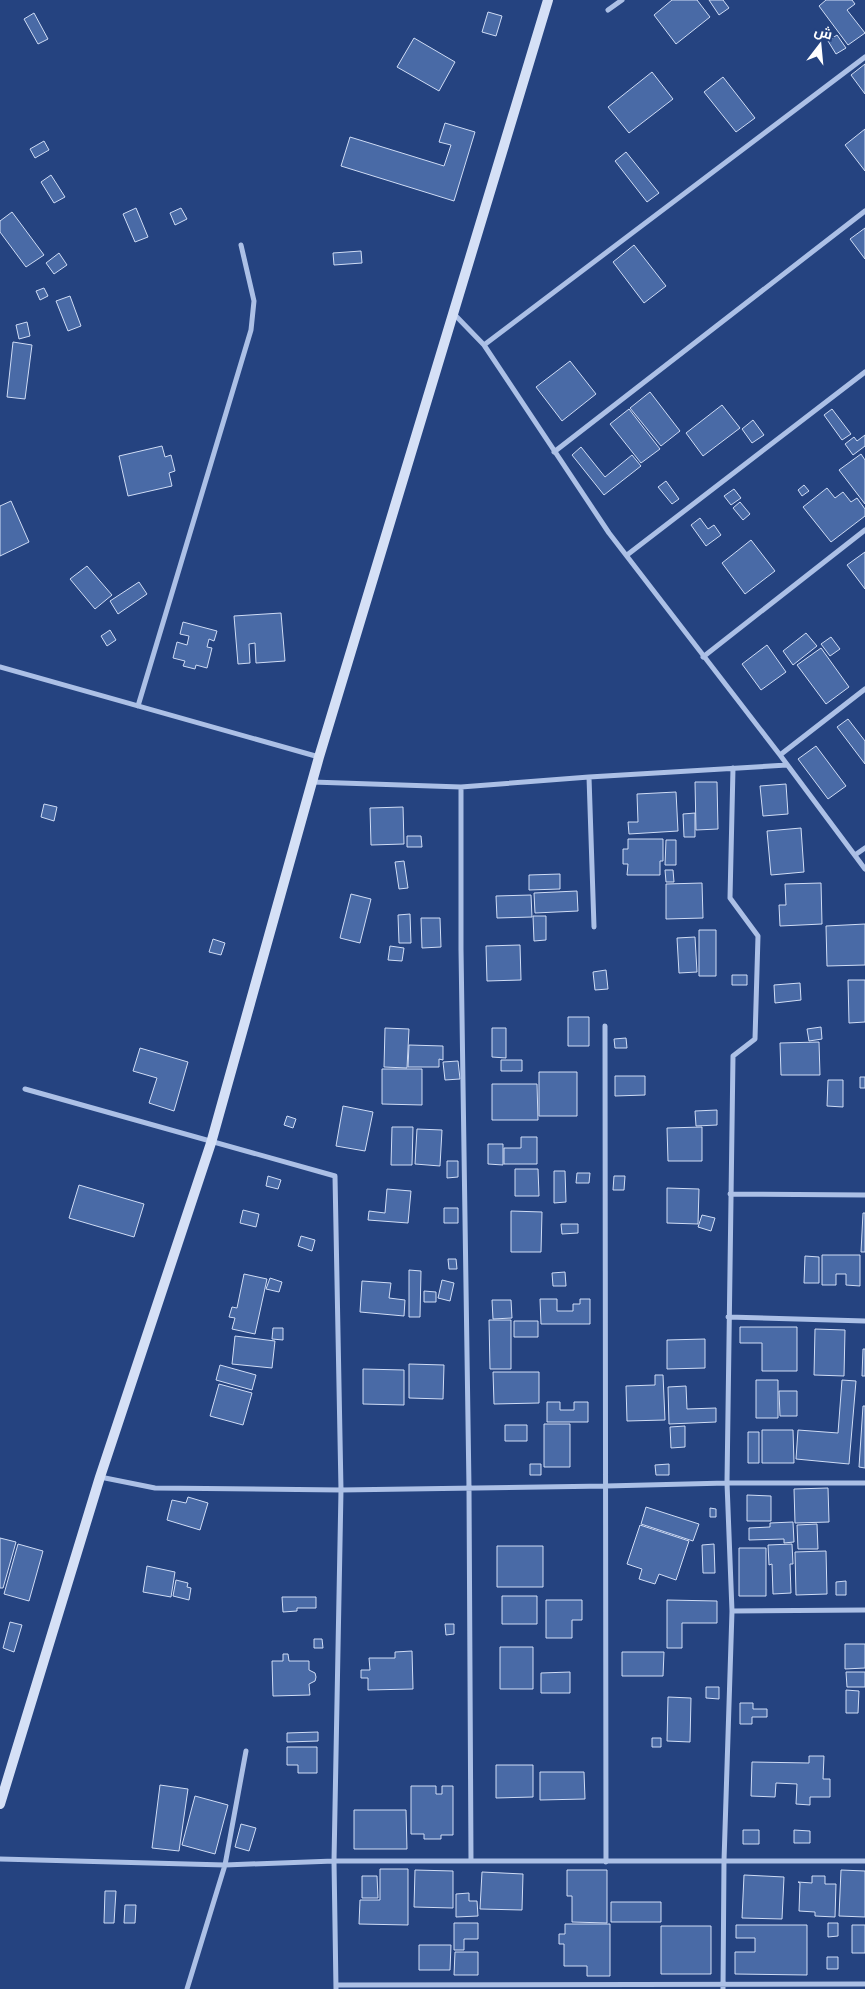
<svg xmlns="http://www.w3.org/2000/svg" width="865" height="1989" font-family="'Roboto Condensed',Cairo,sans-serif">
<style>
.building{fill:#496aa6;stroke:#cfdcf5}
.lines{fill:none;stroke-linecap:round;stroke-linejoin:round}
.street{stroke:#acc0e6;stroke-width:5}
.secondary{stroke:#d5e0f6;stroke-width:10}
</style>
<rect width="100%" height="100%" fill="#254380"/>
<path class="building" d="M672,0h25l13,17 -34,27 -22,-29z
M709,0h14l6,8 -10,7z
M826,0h26l3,4 -8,6 18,23 -17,12 -29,-39z
M488,12l14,4 -6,20 -14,-4z
M34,13l14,26 -10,5 -14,-25z
M837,35l9,13 -10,6 -8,-13z
M414,38l41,24 -16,29 -42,-24z
M865,64v30l-14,-19z
M652,72l21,27 -44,34 -21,-26z
M723,77l32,41 -19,14 -32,-40z
M445,123l30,9 -21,69 -113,-35 9,-29 94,29 7,-21 -12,-3z
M865,129v42l-20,-26z
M44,141l5,9 -14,8 -5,-9z
M626,152l33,41 -12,9 -32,-41z
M51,175l14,22 -11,6 -13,-21z
M136,208l12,29 -13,5 -12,-28z
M181,208l6,11 -12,6 -5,-12z
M12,212l32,43 -18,12 -26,-35v-11z
M865,228v31l-15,-20z
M634,245l32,41 -22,17 -31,-41z
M361,251l1,12 -28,2 -1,-12z
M59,253l8,12 -13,9 -8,-11z
M44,288l4,8 -8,4 -4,-9z
M70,296l11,30 -13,5 -12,-30z
M27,322l3,14 -11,3 -3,-14z
M13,342l19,3 -7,54 -18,-2z
M570,361l26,33 -34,27 -26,-34z
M650,392l30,39 -19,15 -31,-38z
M722,405l18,23 -37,28 -17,-23z
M629,409l31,40 -19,14 -31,-39z
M832,409l19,25 -9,6 -18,-25z
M753,420l11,15 -12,8 -10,-14z
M865,435v11l-12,9 -8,-11 9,-7 3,4z
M162,446l3,11 6,-2 4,16 -6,2 3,13 -44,10 -9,-40z
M581,447l24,30 27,-22 9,11 -37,29 -32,-40z
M861,454l4,6v44l-26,-34z
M666,481l13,18 -7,5 -14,-17z
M804,485l5,6 -7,5 -4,-6z
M827,488l8,10 8,-6 8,10 6,-4 8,11v7l-34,26 -28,-35z
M734,489l7,9 -10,7 -7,-9z
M11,501l18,41 -29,14v-50z
M740,502l10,12 -7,6 -10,-12z
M700,518l8,11 6,-4 7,10 -15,11 -15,-21z
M751,540l24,31 -30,23 -23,-31z
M865,552v37l-18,-24z
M87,566l25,29 -17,14 -25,-30z
M139,582l8,12 -29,20 -8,-13z
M281,613l4,48 -29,2 -1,-20 -6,1 1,19 -12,1 -4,-48z
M183,622l34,9 -3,10 -5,-2 -2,8 5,1 -5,20 -11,-3 -1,4 -12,-3 2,-5 -12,-3 4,-16 10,3 2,-9 -9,-2z
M110,630l6,10 -9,6 -6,-10z
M806,633l11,13 -24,19 -10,-14z
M831,637l9,12 -10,7 -9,-12z
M767,645l19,27 -25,18 -19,-26z
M821,648l28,39 -23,17 -29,-39z
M848,719l17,22v23l-28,-37z
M816,746l30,40 -18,13 -30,-40z
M695,782h22l1,47 -22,1z
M786,784l2,30 -25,2 -3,-30z
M676,792l2,39 -49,3 -1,-12h10l-1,-28z
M44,804l13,3 -3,14 -13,-4z
M403,807l1,37 -33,1 -1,-37z
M695,813v24h-11l-1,-23z
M801,828l3,44 -33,3 -4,-44z
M407,836h14l1,11h-15z
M628,839h35v22h-3v14h-33l1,-11h-5v-15h5z
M666,840h10v25h-11z
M404,861l4,27 -9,1 -4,-27z
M665,870h8l1,12h-8z
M560,874v15l-31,1v-15z
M702,883l1,35 -37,1v-35z
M821,883l1,41 -42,2 -1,-21h7l-1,-21z
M577,891l1,20 -43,2 -1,-20z
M351,894l20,5 -11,44 -20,-5z
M531,895l1,22 -35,1 -1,-22z
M410,914l1,29h-12l-1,-28z
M533,916h13v24l-12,1z
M421,918h19l1,29 -19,1z
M865,924v41l-38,1 -1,-40z
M699,930h17v46h-17z
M695,937l2,35 -18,1 -2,-35z
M213,939l12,4 -4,12 -12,-3z
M520,945l1,35 -34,1 -1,-35z
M390,946l14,2 -2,13 -14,-1z
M606,970l2,19 -13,1 -2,-18z
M732,975h15v10h-15z
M848,980h17v42l-16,1z
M800,983l1,17 -26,3 -1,-18z
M568,1017h21v29h-21z
M821,1027l1,12 -13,2 -2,-12z
M385,1028l24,1 -2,39 -23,-1z
M492,1028h14v30l-14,-1z
M626,1038l1,10h-12l-1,-9z
M819,1042l1,33h-39l-1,-32z
M409,1045l34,1v14l-4,-1v8h-31z
M140,1048l48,14 -14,49 -25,-8 8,-25 -24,-7z
M501,1060h21v11h-21z
M458,1061l2,18 -15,1 -2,-18z
M382,1069h40v36l-40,-1z
M539,1072h38v44h-38z
M615,1076h30v19l-30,1z
M860,1077h5v11h-5z
M828,1080h15v27l-16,-1z
M492,1084h45l1,36h-46z
M343,1106l30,6 -8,39 -29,-5z
M717,1110v15l-21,1 -1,-15z
M287,1116l9,3 -3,9 -9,-3z
M392,1127h21l-1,38h-21z
M702,1127v34h-34l-1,-33z
M417,1129l25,1 -2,36 -25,-2z
M521,1137h16v27h-33v-16h17z
M488,1144h15v21l-15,-1z
M447,1161h11v16l-11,1z
M515,1169h23l1,27h-24z
M554,1171h11l1,31 -12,1z
M577,1173h13l-1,10h-13z
M268,1176l13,4 -3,9 -12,-3z
M614,1176h11l-1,14h-11z
M79,1185l65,19 -10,33 -65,-19z
M667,1188l32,1 -1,35 -31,-1z
M387,1189l24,2 -3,32 -40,-3 1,-9 16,2z
M444,1208h14v15h-14z
M243,1210l16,4 -3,13 -16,-4z
M511,1211l31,1 -1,40h-30z
M863,1213h2v39h-4z
M702,1215l13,3 -4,13 -13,-4z
M561,1224h17v9l-16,1z
M301,1236l14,4 -3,11 -14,-5z
M822,1255h38v31l-14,-1v-11h-10v11h-14z
M805,1256l14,1v26h-15z
M448,1259h8l1,10h-8z
M409,1270l12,1 -1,46h-11z
M565,1272l1,14h-13l-1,-13z
M244,1274l23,5 -12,55 -23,-5 3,-11 -6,-1 3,-10 5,1z
M270,1278l12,4 -3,10 -13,-3z
M442,1280l12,3 -4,18 -12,-3z
M362,1281l29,2 -2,15 16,2 -1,16 -44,-4z
M424,1291l12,1v10h-12z
M540,1299h17v12h16v-7h7v-5h10v25h-49z
M492,1300h19l1,18 -19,1z
M489,1320h22v49h-21z
M514,1321h24v16h-24z
M740,1327h57v44h-35v-28h-22z
M273,1328h10v12l-11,-1z
M815,1329l30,1 -1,46 -30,-1z
M235,1336l40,5 -3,27 -40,-4z
M705,1339v29l-38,1v-29z
M863,1349h2v27h-3z
M409,1364l35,1 -1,34 -34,-1z
M220,1365l36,10 -4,15 -36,-10z
M363,1369l41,1v35l-41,-1z
M493,1372h46v31l-45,1z
M655,1375h8l2,45 -38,1 -1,-35 29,-1z
M756,1380h22v38h-22z
M842,1380l14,1 -7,83 -53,-5 2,-29 40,3z
M219,1384l33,9 -9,32 -33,-9z
M686,1386l1,23 29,-1v14l-47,2 -1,-37z
M779,1391h18v25h-17z
M547,1402h13v8h14v-8h14v20h-41z
M863,1406h2v62l-6,-1z
M544,1424h26v43h-26z
M505,1425h22v16h-22z
M685,1426v21l-14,1 -1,-21z
M762,1430h31l1,33h-32z
M748,1432h11v31h-11z
M530,1464h11v11h-11z
M669,1464v11h-13l-1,-10z
M828,1488l1,34 -34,1 -1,-34z
M747,1495l24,1v25h-24z
M188,1497l20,6 -8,27 -33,-10 5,-20 14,3z
M646,1507l53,17 -6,17 -52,-17z
M710,1508l6,1v8h-6z
M793,1522l1,20 -10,1v-4l-35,1v-12l21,-1v-4z
M817,1524l1,25h-20l-1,-24z
M640,1525l49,16 -13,39 -17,-6 -4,10 -16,-5 3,-10 -15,-5z
M0,1538l16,4 -13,46h-3z
M18,1544l25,7 -14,50 -25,-7z
M714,1544l1,29h-12l-1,-28z
M792,1544l1,20h-3l1,29 -18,1 -1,-30 -3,1 -1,-20z
M497,1546h46v41h-46z
M739,1548h27v48h-27z
M826,1551l1,43 -31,1 -1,-43z
M147,1566l28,6 -4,25 -28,-5z
M176,1580l12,3 -1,4 4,1 -2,12 -16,-4z
M846,1581v14h-10v-13z
M502,1596h35v28h-35z
M282,1597h34v11h-19v3l-14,1z
M546,1600h36v20h-10v18h-26z
M667,1600l50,1v22h-35v25h-15z
M10,1622l12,3 -8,27 -11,-4z
M445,1624h9v10l-8,1z
M314,1639h8l1,9h-9z
M845,1644h20v24l-20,1z
M500,1647h33v42h-33z
M412,1651l1,38 -45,1v-12h-7v-8h9l-1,-12h26v-6z
M622,1652h42l-1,24h-41z
M283,1654h5l1,7h20v9l6,3 1,4 -1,4 -6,3 1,11 -37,1 -1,-35h11z
M570,1672v21h-29v-20z
M846,1672h19v15h-18z
M706,1687h13v12l-13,-1z
M846,1690l13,1 -1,22h-12z
M668,1697l23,1 -1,44 -23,-1z
M740,1703h13v6h14v8h-15v7h-12z
M318,1732v9l-31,1v-9z
M652,1738h9v9h-9z
M287,1747h30v26h-19v-8h-11z
M809,1756h15l-1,23h7v18h-20v8l-14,-1 1,-20 -21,-1 -1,14 -24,-1 1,-34 57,1z
M496,1765h37v32l-37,1z
M540,1772h44l1,27 -45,1z
M160,1785l28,4 -9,62 -27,-3z
M411,1786h25v8h6v-8h11v49h-12v4h-17v-5h-13z
M195,1796l33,9 -13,49 -33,-9z
M354,1810h52l1,39h-53z
M241,1824l15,4 -7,23 -14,-4z
M743,1830h16v14h-16z
M794,1830l16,1v12h-16z
M380,1869h28v56l-49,-1 1,-24h20z
M415,1870l38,1v37l-39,-1z
M567,1870h40v53l-35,-1v-26h-5z
M841,1870l24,1v46l-26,-1z
M482,1872l41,2 -1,36 -42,-1z
M744,1875l40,2 -2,42 -40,-1z
M362,1876h15l1,22h-16z
M812,1876h13v8h11l-1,33 -20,-1v-4l-16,-1 1,-28 -2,-1 14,1z
M105,1891h11l-2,32h-10z
M469,1893v8h8l1,15 -22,1v-23z
M611,1902h50v20h-50z
M125,1905h11l-1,18h-11z
M454,1923h24v16h-14v11h-10z
M828,1923h10v13l-10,1z
M565,1924h45v52h-23v-10h-23v-22h-5v-10h6z
M736,1925h71v50l-72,-1v-22h20v-14h-19z
M852,1925h13v28h-13z
M661,1926h50v48h-50z
M419,1945h32l-1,25h-31z
M455,1952h23v23h-24z
M827,1957h11v12h-11z"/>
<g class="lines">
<path class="street" d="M608,10l14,-10
M454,314l30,31 125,188 171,222 85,114
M484,345l381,-288
M554,452l311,-241
M627,555l238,-183
M703,657l162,-127
M0,667l319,90
M138,706l113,-376 3,-29 -13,-56
M780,755l85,-66
M589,777l5,150
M312,782l149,5 128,-10 198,-12
M461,787v162l8,539 2,373
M855,855l10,-7
M605,1026l1,836
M25,1089l310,87 6,314 -7,371 2,128
M730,1194l135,1
M728,1317l137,4
M100,1477l55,11 186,2 265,-4 121,-3h138
M732,1611l133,-1
M0,1859l225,6 109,-4h531
M336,1985l529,-1
M187,1989l38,-124 21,-114
M723,1989l1,-128 8,-250 -5,-128 6,-427 22,-17 3,-103 -28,-38 3,-130"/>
<path class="secondary" d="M0,1804l100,-327 111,-334 108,-386 229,-757"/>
</g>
<g transform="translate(820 45) rotate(16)" stroke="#254380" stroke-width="4" paint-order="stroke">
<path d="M0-4L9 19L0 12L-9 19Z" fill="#ffffff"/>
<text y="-8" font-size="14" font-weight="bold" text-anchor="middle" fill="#ffffff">ش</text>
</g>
</svg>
